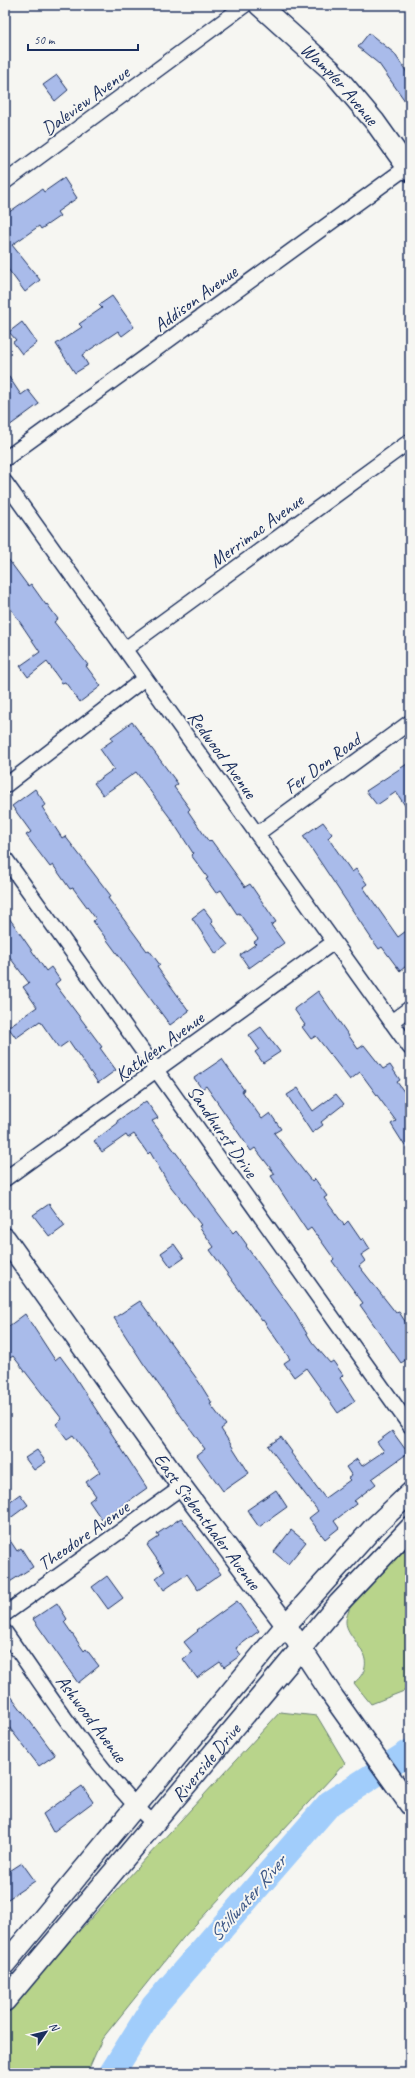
<svg xmlns="http://www.w3.org/2000/svg" width="415" height="2078" font-family="Caveat,sans-serif">
<style>
.green{fill:#b8d48b;stroke:#6a8274}
.lines{fill:none;stroke-linecap:round;stroke-linejoin:round}
.river{stroke:#a1cdfb;stroke-width:26}
.building{fill:#a9bbea;stroke:#1b2f5e}
.street-casing{stroke:#1b2f5e;stroke-width:17}
.secondary-casing{stroke:#1b2f5e;stroke-width:23}
.street{stroke:#f6f6f2;stroke-width:14}
.secondary{stroke:#f6f6f2;stroke-width:20}
.labels{text-anchor:middle;stroke-width:4;stroke-linejoin:round;paint-order:stroke}
.street-label{font-size:19px;fill:#1b2f5e;stroke:#f6f6f2}
.water-label{font-size:20px;font-style:italic;fill:#3c5685;stroke:#f6f6f2}
</style>
<rect width="100%" height="100%" fill="#f6f6f2"/>
<filter id="ink" filterUnits="userSpaceOnUse"><feTurbulence type="fractalNoise" baseFrequency=".025" numOctaves="2"/><feDisplacementMap in="SourceGraphic" scale="8" xChannelSelector="R" yChannelSelector="G"/><feConvolveMatrix kernelMatrix="1 2 1 2 8 2 1 2 1" color-interpolation-filters="sRGB"/></filter>
<g filter="url(#ink)">
<path class="green" d="M410,1545v147l-6,-1 -33,13 -17,-21c30,-25 -9,-44 -8,-62 0,-4 4,-14 6,-17 6,-8 15,-15 21,-22 12,-12 24,-25 37,-37z
M280,1712l37,4 28,47 -162,175 -81,101 -15,34h-82v-61z"/>
<g class="lines">
<path class="river" d="M112,2073l42,-67 176,-203 80,-51"/>
</g>
<path class="building" d="M369,33l25,20 16,24v31l-31,-44 -21,-17z
M57,75l11,15 -13,11 -12,-16z
M64,178l13,20 -20,14 3,4 -19,13 -2,-3 -27,19 28,35 -15,12 -20,-27v-50l37,-26 2,3z
M112,296l22,31 -12,9 -4,-5 -36,24 6,10 -13,8 -19,-29 26,-17 -3,-3 23,-16 -3,-3z
M22,322l15,21 -15,11 -9,-12 3,-2 -7,-8z
M5,371l16,24 7,-5 11,14 -34,25z
M5,555l23,31 3,-2 15,21 1,-1 11,15 -4,3 34,43 -2,1 15,20 -21,16 -15,-20 -3,1 -15,-21 -19,15 -8,-11 20,-14 -35,-52z
M132,722l46,62 -4,3 16,22 -2,2 21,31 2,-2 34,47 5,-3 26,38 -5,3 13,18 -35,25 -9,-13 16,-11 -2,-2 4,-3 -19,-26 -2,1 -16,-24 -5,3 -10,-14 2,-1 -17,-23 2,-2 -22,-34 -35,-47 -33,23 -9,-12 20,-14 -14,-20 13,-9 -2,-3z
M410,762v51l-14,-21 -19,13 -11,-14z
M35,789l11,16 -4,2 20,31 3,-2 46,60 -3,2 39,53 2,-1 11,15 -3,2 32,44 -19,14 -77,-104 3,-2 -23,-31 -3,1 -17,-24 -3,2 -24,-32 5,-3 -19,-26z
M323,822l9,12 -4,4 24,34 4,-3 11,15 -4,3 35,50 12,-9v35l-10,8 -18,-24 -3,2 -8,-11 -68,-102z
M204,909l9,12 -2,2 17,22 -12,9 -24,-36z
M5,912l41,59 5,-4 9,13 -5,4 47,63 -2,1 16,22 -18,13 -29,-42 -10,7 -19,-27 -24,17 -8,-11 29,-20 -14,-20 6,-4 -24,-32z
M318,991l40,58 6,-4 19,24 7,-4 10,15 -3,2 13,18v54l-19,-30 5,-3 -36,-49 -10,8 -34,-44 -5,3 -9,-12 3,-2 -11,-16z
M261,1027l19,25 -17,11 -8,-11 4,-3 -10,-14z
M222,1059l22,31 -2,1 20,28 8,-6 11,16 -7,4 38,49 3,-3 12,17 -3,2 20,27 4,-4 13,19 2,-2 7,11 -9,6 4,6 -6,5 37,47 3,-1 11,17v28l-9,6 -41,-58 3,-2 -31,-42 2,-2 -17,-24h-1l-5,-7 -4,3 -6,-9 -30,-46 4,-2 -20,-26 -4,3 -45,-65 -4,3 -8,-11z
M298,1088l15,23 23,-17 8,10 -23,18 2,3 -11,8 -25,-38z
M146,1101l12,17 -6,3 46,61 -1,1 15,22 21,28 3,-3 11,15 -1,1 47,65 19,31 18,21 3,-2 10,14 -3,3 15,23 -17,12 -32,-45 -12,9 -10,-14 6,-4 -27,-39 -1,1 -52,-71 4,-3 -15,-21 2,-1 -33,-42 -18,-31 -2,2 -14,-20 -6,4 -2,-3 -24,17 -8,-11 24,-18 -1,-2z
M49,1204l16,22 -15,11 -17,-22z
M174,1244l10,14 -13,9 -10,-14z
M140,1301l57,78 15,24 -2,1 16,21 -5,4 28,44 -26,18 -26,-36 8,-6 -62,-86 -29,-45z
M25,1314l30,46 5,-4 11,15 76,117 -45,32 -13,-19 7,-5 -10,-14 14,-10 -27,-37 -6,4 -11,-15 6,-5 -49,-63 -8,5v-32z
M392,1431l16,22 -36,26 4,5 -22,17 2,3 -22,17 5,7 -14,11 -16,-21 9,-7 -50,-65 13,-9 11,15 -1,1 34,45 25,-18 -2,-2 4,-2 -6,-9 11,-8 5,7 22,-15 -7,-9z
M37,1450l9,12 -12,8 -9,-12z
M276,1490l11,17 -28,20 -12,-17z
M20,1494l8,11 -23,17v-17z
M181,1518l40,56 -23,16 -11,-16 -23,16 -8,-12 9,-7 -18,-26 12,-8 -2,-3z
M291,1530l15,12 -18,22 -14,-12z
M5,1533l12,18 4,-3 12,19 -28,18z
M107,1576l16,22 -15,11 -16,-22z
M237,1601l22,30 -23,17 5,7 -17,12 -4,-5 -23,16 -14,-19 9,-7 -8,-10 14,-11 -1,-1z
M57,1603l10,16 -3,3 20,29 2,-2 13,17 -21,17 -45,-64z
M5,1688l50,67 -16,11 -34,-44z
M82,1786l11,16 -40,30 -10,-18z
M22,1863l13,18 -30,20v-27z"/>
<g class="lines">
<defs>
<path id="street" d="M5,182l240,-177
M5,459l402,-292
M5,482l405,566
M125,649l285,-208
M5,786l140,-108
M257,834l153,-112
M5,858l405,568
M391,1022l19,-14
M5,1179l329,-237
M5,1614l177,-127
M5,1632c46,65 90,136 148,191"/>
<g id="secondary">
<path id="s1" d="M259,5l73,66 43,51 35,49"/>
<path id="s2" d="M5,1238l177,249 104,138 48,73 76,107"/>
<path d="M5,1964l281,-339 87,-97 37,-35"/>
<path id="s3" d="M5,2001l334,-398 71,-75"/>
</g>
</defs>
<use href="#street" class="street-casing"/>
<use href="#secondary" class="secondary-casing"/>
<use href="#street" class="street"/>
<use href="#secondary" class="secondary"/>
</g>
</g>
<g class="labels">
<g class="street-label">
<text dy="7" stroke="none"><textPath href="#s1" startOffset="113">Wampler Avenue</textPath></text>
<text transform="translate(85 100) rotate(-36)" y="7">Daleview Avenue</text>
<text transform="translate(195 298) rotate(-36)" y="7">Addison Avenue</text>
<text transform="translate(256 530) rotate(-36)" y="7">Merrimac Avenue</text>
<text transform="translate(223 754) rotate(54)" y="7">Redwood Avenue</text>
<text transform="translate(322 763) rotate(-36)" y="7">Fer Don Road</text>
<text transform="translate(159 1046) rotate(-36)" y="7">Kathleen Avenue</text>
<text transform="translate(223 1131) rotate(55)" y="7">Sandhurst Drive</text>
<text dy="7" stroke="none"><textPath href="#s2" startOffset="348">East Siebenthaler Avenue</textPath></text>
<text transform="translate(83 1535) rotate(-35)" y="7">Theodore Avenue</text>
<text transform="translate(92 1718) rotate(53)" y="7">Ashwood Avenue</text>
<text dy="7" stroke="none"><textPath href="#s3" startOffset="312">Riverside Drive</textPath></text>
</g>
<g class="water-label">
<text transform="translate(247 1898) rotate(-49)" y="7">Stillwater River</text>
</g>
</g>
<rect width="415" height="2078" fill="none" stroke="#f6f6f2" stroke-width="20"/>
<rect x="10" y="10" width="395" height="2058" fill="none" stroke="#1b2f5e" stroke-width="1.5" filter="url(#ink)"/>
<g transform="translate(46 2032) rotate(55)" stroke="#f6f6f2" stroke-width="3" paint-order="stroke">
<path d="M0-3L7 15L0 10L-7 15Z" fill="#1b2f5e"/>
<text y="-6" font-size="11" font-weight="bold" text-anchor="middle" fill="#1b2f5e">N</text>
</g>
<path d="M28 44v6h110v-6" fill="none" stroke="#1b2f5e" stroke-width="2"/>
<text x="34" y="44" font-size="12" fill="#1b2f5e" stroke="#f6f6f2" stroke-width="3" paint-order="stroke">50 m</text>
</svg>
